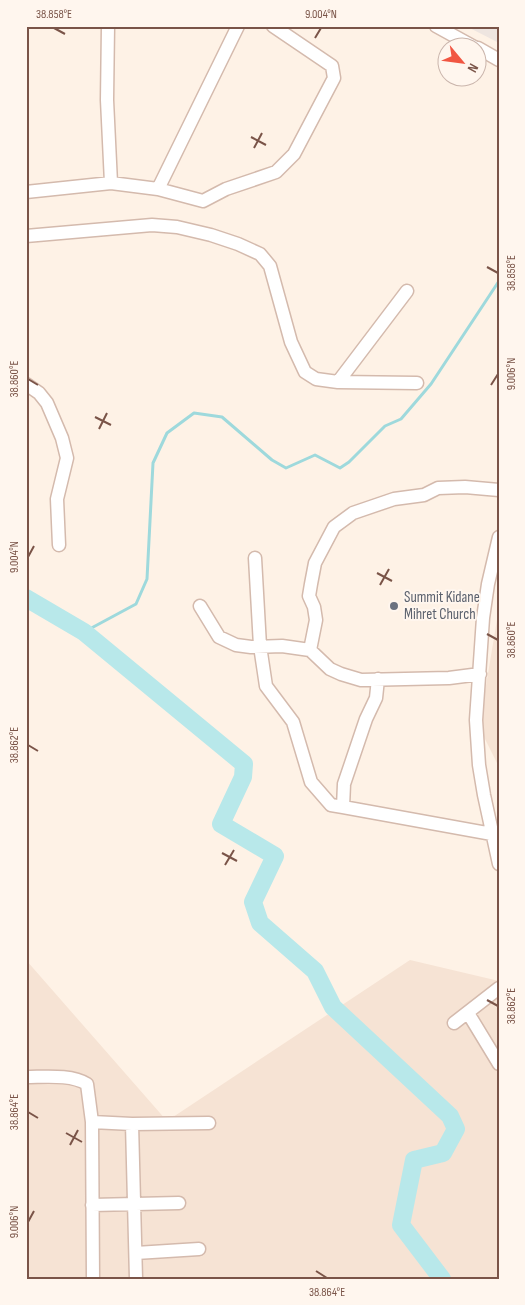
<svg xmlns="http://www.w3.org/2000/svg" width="525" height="1305" font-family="'Sofia Sans Condensed',sans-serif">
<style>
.residential{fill:#f6e3d4}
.industrial{fill:#eee5e0}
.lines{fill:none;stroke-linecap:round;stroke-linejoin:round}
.stream{stroke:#9ed9dc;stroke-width:3}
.river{stroke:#b8e8ea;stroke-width:18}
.minor-casing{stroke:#d4baad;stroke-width:15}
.minor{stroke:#fff;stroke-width:12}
.ticks{fill:none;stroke:#7a5448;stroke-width:2}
.worship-dot{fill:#6b7280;stroke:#fff6ee;stroke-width:2}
.labels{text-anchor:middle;stroke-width:4;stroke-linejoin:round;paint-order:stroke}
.worship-label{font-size:15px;fill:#5b616d;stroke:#fff6ee;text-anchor:start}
.neatline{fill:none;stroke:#7a5448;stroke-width:2}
.ticks-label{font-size:12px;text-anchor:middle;fill:#7a5448}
</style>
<rect width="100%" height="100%" fill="#fef2e6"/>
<path class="residential" d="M499,608v159l-20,-40z
M26,960l141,161 243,-161 89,21v298h-473z"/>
<path class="industrial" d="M466,26h33v17z"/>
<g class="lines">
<path class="stream" d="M84,632l52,-28 11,-25 6,-116 14,-30 27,-20 28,4 50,43 14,8 29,-13 25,13 9,-6 36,-36 16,-7 30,-35 68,-103"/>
<path class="river" d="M26,598l58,34 160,132 -1,13 -22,47 54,32 -22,46 7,21 55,48 18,36 117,109 6,13 -13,24 -29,7 -13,65 41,54"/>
<defs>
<path id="minor" d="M108,26l-1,74 4,83
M436,26l40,22
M478,48l21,12
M158,189l80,-163
M26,192l85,-9 47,6 45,12 23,-12 50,-17 18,-18 40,-76 -2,-12 -59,-40
M26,236l126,-11 25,2 34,8 27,9 22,10 10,12 21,76 14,30 11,7 22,3 79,1
M338,382l69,-91
M26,384l13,9 8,10 15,35 5,20 -10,41 2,46
M499,537l-11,47 -5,34 -7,102 3,45 5,30 15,69
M255,558l5,88 6,40 27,36 18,60 20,23 12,2
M200,606l19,31 17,8 15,2 31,-1 28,4 20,19 11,5 20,6 88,-2 31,-4
M310,650l6,-30 -2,-13 -5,-11 2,-12 4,-21 19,-36 19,-14 41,-14 30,-4 14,-7 27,-1 34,3
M378,679l-2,19 -10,21 -22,65 -1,23 149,27
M468,1013l31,51
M454,1023l45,-35
M26,1077c19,0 45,-3 61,7l5,38 1,157
M92,1122l40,2 4,155
M132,1124l77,-1
M92,1205l87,-2
M136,1253l63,-4"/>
</defs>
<use href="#minor" class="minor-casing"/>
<use href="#minor" class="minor"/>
</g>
<path class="ticks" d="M54,28l11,6M315,38l6,-10M251,137l15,8M254,148l8,-15M487,267l11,6M28,379l10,6M491,385l7,-11M95,417l16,8M99,429l8,-16M28,557l6,-11M377,573l15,8M380,585l9,-16M487,634l11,6M28,745l10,6M222,853l15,8M225,865l9,-15M487,1000l11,6M28,1112l10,6M66,1133l16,9M70,1145l8,-15M28,1222l6,-11M316,1271l11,7"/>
<circle class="worship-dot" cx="394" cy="606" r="5"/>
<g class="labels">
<g class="worship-label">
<text x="404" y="602">Summit Kidane<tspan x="404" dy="17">Mihret Church</tspan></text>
</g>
</g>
<rect width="525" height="1305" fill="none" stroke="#fff6ee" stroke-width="55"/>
<g transform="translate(462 62) rotate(119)"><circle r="24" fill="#fff6ee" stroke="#cab5ac"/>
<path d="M0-4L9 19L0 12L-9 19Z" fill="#f15642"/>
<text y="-8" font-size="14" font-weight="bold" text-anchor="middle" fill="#7a5448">N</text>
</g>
<rect x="28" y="28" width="470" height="1250" class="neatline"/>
<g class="ticks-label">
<text x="54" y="18">38.858°E</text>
<text x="321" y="18">9.004°N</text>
<text transform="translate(511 273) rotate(-90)" y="4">38.858°E</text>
<text transform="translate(511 374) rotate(-90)" y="4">9.006°N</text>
<text transform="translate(14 379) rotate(-90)" y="4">38.860°E</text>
<text transform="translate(14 557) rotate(-90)" y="4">9.004°N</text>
<text transform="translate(511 640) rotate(-90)" y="4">38.860°E</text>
<text transform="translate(14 745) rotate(-90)" y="4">38.862°E</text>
<text transform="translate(511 1006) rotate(-90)" y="4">38.862°E</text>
<text transform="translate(14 1112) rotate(-90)" y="4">38.864°E</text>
<text transform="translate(14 1222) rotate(-90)" y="4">9.006°N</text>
<text x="327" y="1296">38.864°E</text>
</g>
</svg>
